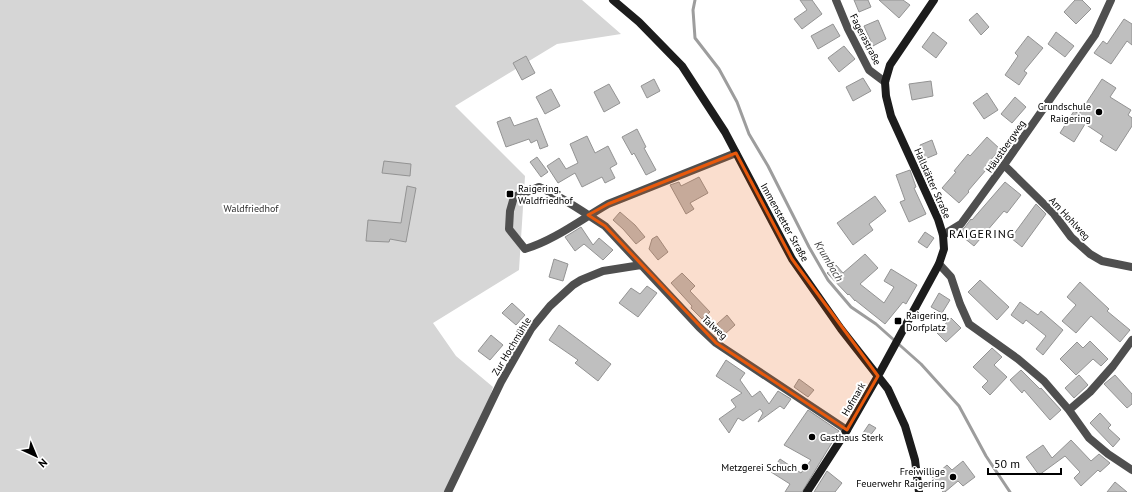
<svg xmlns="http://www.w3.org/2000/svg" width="1132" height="492" font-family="'PT Sans',sans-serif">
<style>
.green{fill:#d6d6d6}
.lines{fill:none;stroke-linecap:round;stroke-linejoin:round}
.stream{stroke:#9d9d9d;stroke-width:3}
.building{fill:#bfbfbf;stroke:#939393}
.street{stroke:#4f4f4f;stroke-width:8}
.secondary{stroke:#1c1c1c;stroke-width:8}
.marked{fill:#e8590c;fill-opacity:0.2;stroke:#e8590c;stroke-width:3;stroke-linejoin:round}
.poi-dot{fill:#000;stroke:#fff;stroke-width:1.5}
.labels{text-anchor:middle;stroke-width:4;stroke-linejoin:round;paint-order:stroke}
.street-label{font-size:10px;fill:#000;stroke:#fff}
.poi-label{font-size:10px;fill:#000;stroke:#fff;text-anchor:end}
.park-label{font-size:10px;fill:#2d2d2d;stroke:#fff}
.water-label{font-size:11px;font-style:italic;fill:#3e3e3e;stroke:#fff}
.quarter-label{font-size:12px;letter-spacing:1px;fill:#000;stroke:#fff}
</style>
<rect width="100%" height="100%" fill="#fff"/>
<path class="green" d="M0,0h582l39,34 -64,10 -102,62 70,70 -6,94 -86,53 23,33 37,31 -8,26 -37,79h-448z"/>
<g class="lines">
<path class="stream" d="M695,0l-2,10 2,28 24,31 18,33 12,32 19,32 41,81 19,33 23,27 25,17 45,40 38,42 27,50 24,36"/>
</g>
<path class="building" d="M800,0h12l10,14 -20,15 -8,-10 13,-9z
M854,0h14l3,7 -12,5z
M879,0h24l7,5 -11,13z
M1075,0h7l9,9 -15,15 -12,-12z
M977,13l12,14 -8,8 -12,-15z
M1124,19l8,5v21l-5,-4 -16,23 -17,-11 9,-12 4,3z
M878,20l8,19 -13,7 -9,-20z
M833,24l7,12 -22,13 -7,-13z
M933,32l14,11 -11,15 -14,-11z
M1056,32l18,14 -9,11 -17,-13z
M1028,36l15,12 -19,23 3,2 -8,12 -14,-10 13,-19 -3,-3z
M844,46l11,13 -16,13 -11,-14z
M526,56l9,17 -13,7 -9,-17z
M863,78l8,13 -18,10 -7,-14z
M654,79l6,12 -13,7 -6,-12z
M1102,79l14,9 -6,9 21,13 -3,5 4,3v8l-16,25 -16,-10 3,-5 -18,-12 -11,18 -14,-9 14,-22 5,3z
M931,81l2,15 -21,4 -3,-16z
M609,84l11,19 -16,9 -10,-20z
M551,89l9,17 -15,8 -9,-17z
M987,93l11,17 -14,9 -11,-16z
M1015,97l11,10 -14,16 -11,-9z
M510,117l4,9 23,-8 11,28 -8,3 -3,-9 -6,3 -2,-4 -23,8 -9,-25z
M637,129l9,18 -2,1 12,22 -10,5 -12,-22 -2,2 -10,-18z
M587,136l8,17 13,-7 9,18 -7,4 5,10 -10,5 -3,-6 -20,10 -7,-14 -17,10 -11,-17 12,-8 7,11 12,-6 -8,-19z
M987,137l13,12 -16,19 2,2 -18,21 1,1 -10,11 -17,-15 14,-16 -2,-1 14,-17 2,2z
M932,140l5,14 -12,5 -5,-14z
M537,157l11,15 -7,5 -11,-15z
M384,161l27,3 -1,12 -28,-3z
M910,170l6,17 -2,1 12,26 -17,8 -9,-20 5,-2 -9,-25z
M699,177l9,16 -18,10 4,6 -8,5 -16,-29 9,-3 2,4z
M1005,182l16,13 -14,18 -3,-2 -30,35 -16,-13 7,-6 6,-8 1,1z
M407,186l9,2 -10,54 -16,-3 -1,3 -23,-1 2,-21 33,3z
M875,196l11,15 -17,13 4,6 -20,15 -16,-22z
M1036,204l10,10 -24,33 -11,-9z
M620,212l15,13 10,12 -9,7 -13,-15 -10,-9z
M581,227l12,18 6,-7 14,12 -10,10 -19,-16 -9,7 -10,-14z
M925,232l9,6 -7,10 -9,-6z
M657,236l11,16 -10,8 -9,-11 3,-10z
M865,254l13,14 -18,16 24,19 10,-16 -10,-6 7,-12 26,16 -11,19 -3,-2 -18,22 -30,-24v1l-6,-7 -1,1 -21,-22 9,-8 7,8z
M554,259l14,5 -5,17 -14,-4z
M682,273l13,13 -5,5 20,21 -8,7 -11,-11 1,-2 -21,-23z
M980,280l29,27 -12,13 -29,-28z
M1080,282l29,27 -2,2 23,19 -10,12 -29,-26 -15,17 -14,-12 14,-16 -9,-8z
M647,286l10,7 -19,24 -19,-14 12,-15 9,6z
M939,293l11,7 -8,13 -11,-6z
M1020,302l18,13 3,-4 22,19 -20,25 -7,-6 10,-13 -20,-16 -3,4 -12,-9z
M512,303l13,12 -9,10 -14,-12z
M727,315l8,10 -10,9 -8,-10z
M951,318l10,10 -15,14 -9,-9z
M559,325l52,39 -13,17 -23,-18 3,-3 -29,-20z
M491,335l12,10 -13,15 -12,-9z
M1090,341l18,18 -7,7 -8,-7 -17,16 -16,-16 17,-17 6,6z
M992,348l10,9 -8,8 13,12 -17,18 -8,-8 6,-6 -15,-14z
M726,360l19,13 -5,7 12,17 8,-6 9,13 9,-13 13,8 -7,10 -4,-3 -22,16 5,-9 -3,-4 -17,12 -5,-3 -9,15 -10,-14 17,-12 -5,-7 11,-7 -26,-17z
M1021,370l19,19 1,-1 20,22 -11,10 -26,-30 -2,3 -12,-13z
M1079,375l9,10 -14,13 -9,-10z
M1115,375l17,19v10l-5,4 -23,-24z
M799,379l15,11 -6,7 -14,-10z
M808,410l31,21 -37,61h-17l5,-8 -19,-12 9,-13 21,14 10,-13 -27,-15z
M1100,413l11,12 -3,3 12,11 -7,8 -23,-24z
M869,424l7,4 -7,9 -6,-4z
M1071,440l20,21 8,-7 11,9 -10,9 -2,-2 -17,16 -7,-8 6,-6 -15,-16 -26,19 -13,-18 17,-12 9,13z
M963,461l12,16 -12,9 -5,-5 -13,11h-2l-11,-14 15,-13 5,5z
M827,471l15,12 -7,9h-21z
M1115,482l12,10h-20z"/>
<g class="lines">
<path class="street" d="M836,0l12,29 21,41 16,12
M736,153l-128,51c-26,15 -55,37 -83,45l-16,-20 1,-18 4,-14 25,-10c24,10 44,25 66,39l94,101 17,16 131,87
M1004,165l50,49 17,23 19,17 12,7 30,6
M943,235l18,-11 43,-59 91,-130 16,-35
M939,264l12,13 9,27 9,20 49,35 26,22 25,29 20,28 19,16 24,16
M1069,410l21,-18 23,-26 19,-26
M448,492l53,-110 30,-53 19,-23 23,-21 8,-5 22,-9 38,-6"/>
<path class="secondary" d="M613,0l26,22 43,44 43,66 67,127 49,70 47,60 17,37 10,34 4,32
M807,492l40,-62 31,-54 61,-112 5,-15 -1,-14 -5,-16 -47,-103 -5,-20 -1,-14 5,-17 44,-65"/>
</g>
<path class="marked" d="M736,153l56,106 86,117 -31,54 -131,-87 -111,-117 -17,-11 20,-11z"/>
<g class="poi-dot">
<circle cx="1099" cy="112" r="4"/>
<rect x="506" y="190" width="8" height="8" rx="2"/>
<rect x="894" y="317" width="8" height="8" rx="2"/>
<circle cx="812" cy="437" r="4"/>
<circle cx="805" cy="467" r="4"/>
<circle cx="953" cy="477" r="4"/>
</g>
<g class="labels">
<g class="street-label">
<text transform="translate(866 39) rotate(63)" y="4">Fagerastraße</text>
<text transform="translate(1005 146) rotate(-55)" y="4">Häustbergweg</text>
<text transform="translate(933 183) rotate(66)" y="4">Hallstätter Straße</text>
<text transform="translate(1070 218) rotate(47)" y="4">Am Hohlweg</text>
<text transform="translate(785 222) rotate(61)" y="4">Immenstetter Straße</text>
<text transform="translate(715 327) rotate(42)" y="4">Talweg</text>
<text transform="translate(511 346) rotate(-59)" y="4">Zur Hochmühle</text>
<text transform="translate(853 399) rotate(-60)" y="4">Hofmark</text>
</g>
<g class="poi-label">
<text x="1091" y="110">Grundschule<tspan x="1091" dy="12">Raigering</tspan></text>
<text x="518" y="192" text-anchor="start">Raigering,<tspan x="518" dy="12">Waldfriedhof</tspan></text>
<text x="906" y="319" text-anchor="start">Raigering,<tspan x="906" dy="12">Dorfplatz</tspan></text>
<text x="820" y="441" text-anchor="start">Gasthaus Sterk</text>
<text x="797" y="471">Metzgerei Schuch</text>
<text x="945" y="475">Freiwillige<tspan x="945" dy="12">Feuerwehr Raigering</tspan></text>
</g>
<g class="park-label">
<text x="251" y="212">Waldfriedhof</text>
</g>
<g class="water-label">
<text transform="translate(829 261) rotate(59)" y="4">Krumbach</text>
</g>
<g class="quarter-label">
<text x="982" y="238">RAIGERING</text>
</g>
</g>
<g transform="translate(36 456) rotate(136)" stroke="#ffffff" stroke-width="3" paint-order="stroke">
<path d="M0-3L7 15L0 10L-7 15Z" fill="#000000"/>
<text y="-6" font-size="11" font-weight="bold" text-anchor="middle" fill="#000000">N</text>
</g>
<path d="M988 468v6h73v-6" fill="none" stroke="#000000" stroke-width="2"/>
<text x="994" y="468" font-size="12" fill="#000000" stroke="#ffffff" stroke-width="3" paint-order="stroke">50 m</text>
</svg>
